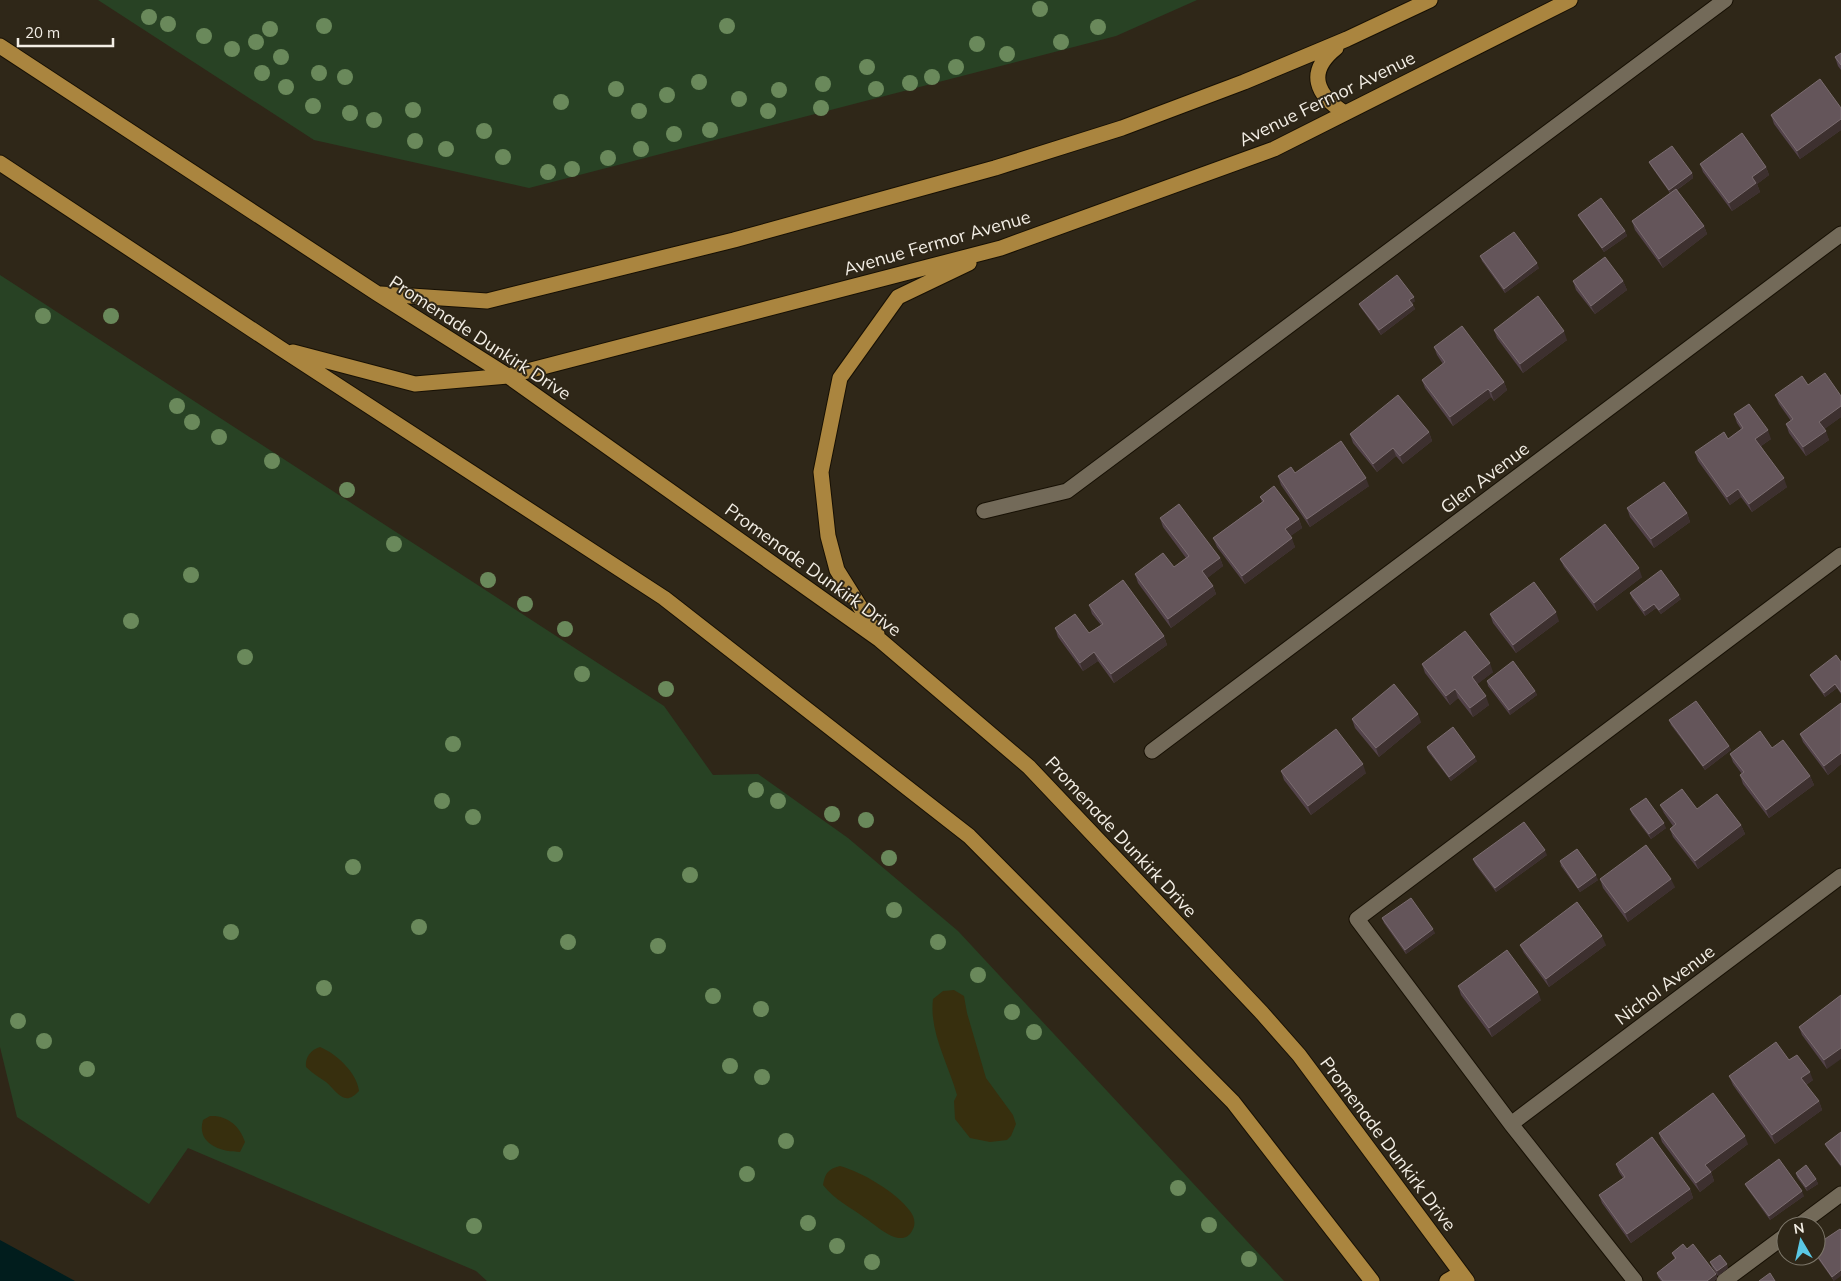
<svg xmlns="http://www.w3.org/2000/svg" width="1841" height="1281" font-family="Mulish,sans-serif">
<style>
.green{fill:#284224}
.sand{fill:#372f0e}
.water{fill:#011d1d}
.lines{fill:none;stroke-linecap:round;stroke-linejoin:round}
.minor-casing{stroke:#171004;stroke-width:17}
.major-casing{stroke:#171004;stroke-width:17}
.minor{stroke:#736a59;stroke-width:15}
.major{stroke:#aa853f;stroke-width:15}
.tree{fill:#6a895b}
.wall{fill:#53434a}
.shaded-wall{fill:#3d302f}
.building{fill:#64555a;stroke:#7b6d70}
.labels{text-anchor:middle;stroke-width:4;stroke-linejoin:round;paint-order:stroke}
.street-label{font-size:18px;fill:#f3eee5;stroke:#2f2718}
</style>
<rect width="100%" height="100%" fill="#2f2718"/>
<path class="green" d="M98,0h1099l-81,36 -587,152 -215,-48z
M0,275l664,431 49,69 45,-1 90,64 110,93 326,350h-797l-11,-10 -288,-123 -39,56 -132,-87 -17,-70z"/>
<path class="sand" d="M954,990l10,6 3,17 19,65 27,37 3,9 -5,12 -4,4 -17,2 -20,-4 -15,-19 -1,-18 3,-6c-9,-32 -28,-63 -24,-96l10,-8z
M320,1047c17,7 37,26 39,44 -15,17 -22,0 -33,-9 -7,-5 -14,-9 -20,-15 -1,-9 4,-17 14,-20z
M210,1116c17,-1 30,10 35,26l-5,10c-19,0 -44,-8 -37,-32z
M840,1166c22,6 56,26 70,45 4,5 6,12 3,18 -10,23 -37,-4 -48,-11 -15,-11 -30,-18 -42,-33 2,-12 5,-16 17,-19z"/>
<path class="water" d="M0,1240l75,41h-75z"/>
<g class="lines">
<defs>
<path id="minor" d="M984,511l83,-20 658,-491
M1152,751l689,-517
M1511,1124l330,-248
M1798,1226l43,-32
M1635,1281l-124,-157 -154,-205 484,-364
M1724,1281l62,-46"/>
<path id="major" d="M0,46l378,248 130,82 372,264 149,127 233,246 37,42 168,226
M1336,48c-30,24 -20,47 9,65
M0,163l280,185 384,250 305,238 264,266 139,179
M381,294l106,7 247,-61 261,-72 127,-40 122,-46 103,-43 83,-39
M293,352l122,32 93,-8 493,-128 273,-99 296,-149
M877,634l-40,-64 -9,-34 -7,-64 19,-94 58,-81 71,-34
M1447,1281l14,-8"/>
</defs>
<use href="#minor" class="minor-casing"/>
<use href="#major" class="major-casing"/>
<use href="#minor" class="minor"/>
<use href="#major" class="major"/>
</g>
<g class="tree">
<circle cx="1040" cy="9" r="8"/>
<circle cx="149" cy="17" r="8"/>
<circle cx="168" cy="24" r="8"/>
<circle cx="324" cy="26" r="8"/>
<circle cx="727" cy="26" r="8"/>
<circle cx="1098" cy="27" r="8"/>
<circle cx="270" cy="29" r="8"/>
<circle cx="204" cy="36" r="8"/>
<circle cx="256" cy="42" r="8"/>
<circle cx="1061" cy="42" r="8"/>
<circle cx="977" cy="44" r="8"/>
<circle cx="232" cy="49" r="8"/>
<circle cx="1007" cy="54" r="8"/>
<circle cx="281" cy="57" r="8"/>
<circle cx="867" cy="67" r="8"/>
<circle cx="956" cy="67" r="8"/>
<circle cx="262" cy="73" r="8"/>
<circle cx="319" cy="73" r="8"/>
<circle cx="345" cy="77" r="8"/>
<circle cx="932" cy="77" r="8"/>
<circle cx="699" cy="82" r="8"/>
<circle cx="910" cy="83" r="8"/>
<circle cx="823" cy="84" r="8"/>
<circle cx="286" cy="87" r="8"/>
<circle cx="616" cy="89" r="8"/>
<circle cx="876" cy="89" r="8"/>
<circle cx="779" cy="90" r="8"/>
<circle cx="667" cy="95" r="8"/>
<circle cx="739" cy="99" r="8"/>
<circle cx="561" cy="102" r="8"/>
<circle cx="313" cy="106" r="8"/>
<circle cx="821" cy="108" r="8"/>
<circle cx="413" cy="110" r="8"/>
<circle cx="639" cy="111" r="8"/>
<circle cx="768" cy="111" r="8"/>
<circle cx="350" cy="113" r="8"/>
<circle cx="374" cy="120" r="8"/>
<circle cx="710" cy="130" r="8"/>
<circle cx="484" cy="131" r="8"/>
<circle cx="674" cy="134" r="8"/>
<circle cx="415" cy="141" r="8"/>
<circle cx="446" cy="149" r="8"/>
<circle cx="641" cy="149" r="8"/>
<circle cx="503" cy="157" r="8"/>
<circle cx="608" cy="158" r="8"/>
<circle cx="572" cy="169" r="8"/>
<circle cx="548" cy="172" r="8"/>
<circle cx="43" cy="316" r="8"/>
<circle cx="111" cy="316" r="8"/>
<circle cx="177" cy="406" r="8"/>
<circle cx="192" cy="422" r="8"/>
<circle cx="219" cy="437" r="8"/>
<circle cx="272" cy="461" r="8"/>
<circle cx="347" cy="490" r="8"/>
<circle cx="394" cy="544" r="8"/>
<circle cx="191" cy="575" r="8"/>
<circle cx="488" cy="580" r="8"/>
<circle cx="525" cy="604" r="8"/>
<circle cx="131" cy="621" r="8"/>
<circle cx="565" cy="629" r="8"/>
<circle cx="245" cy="657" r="8"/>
<circle cx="582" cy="674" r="8"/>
<circle cx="666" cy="689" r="8"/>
<circle cx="453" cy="744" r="8"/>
<circle cx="756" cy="790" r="8"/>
<circle cx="442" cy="801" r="8"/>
<circle cx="778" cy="801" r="8"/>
<circle cx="832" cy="814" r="8"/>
<circle cx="473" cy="817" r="8"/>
<circle cx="866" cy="820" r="8"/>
<circle cx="555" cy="854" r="8"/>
<circle cx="889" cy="858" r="8"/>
<circle cx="353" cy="867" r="8"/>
<circle cx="690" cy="875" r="8"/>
<circle cx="894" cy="910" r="8"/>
<circle cx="419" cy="927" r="8"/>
<circle cx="231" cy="932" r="8"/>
<circle cx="568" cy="942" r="8"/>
<circle cx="938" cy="942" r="8"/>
<circle cx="658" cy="946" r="8"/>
<circle cx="978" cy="975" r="8"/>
<circle cx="324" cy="988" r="8"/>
<circle cx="713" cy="996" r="8"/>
<circle cx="761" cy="1009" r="8"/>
<circle cx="1012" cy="1012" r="8"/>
<circle cx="18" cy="1021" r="8"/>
<circle cx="1034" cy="1032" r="8"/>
<circle cx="44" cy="1041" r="8"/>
<circle cx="730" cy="1066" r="8"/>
<circle cx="87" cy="1069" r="8"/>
<circle cx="762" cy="1077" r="8"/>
<circle cx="786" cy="1141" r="8"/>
<circle cx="511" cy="1152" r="8"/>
<circle cx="747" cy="1174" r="8"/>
<circle cx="1178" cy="1188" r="8"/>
<circle cx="808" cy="1223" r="8"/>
<circle cx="1209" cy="1225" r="8"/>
<circle cx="474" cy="1226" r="8"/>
<circle cx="837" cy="1246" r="8"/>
<circle cx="1249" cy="1259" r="8"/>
<circle cx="872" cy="1262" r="8"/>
</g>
<path class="wall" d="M1841,53v17l-3,-4 -3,-9z
M1841,108v22l-41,29 -26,-35 -3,-9z
M1649,162l43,11 1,5 -16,12 27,36 3,8 -44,34 -28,-38 -3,-9 38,-28 -19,-27z
M1700,164l66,3 3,8 -12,9 3,8 -28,19 -29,-39z
M1578,215l47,16 2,5 -23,16 -24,-33z
M1480,256l59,12 -34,25 -23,-32z
M1573,281h50l4,9 -32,24 -19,-24z
M1415,301l-3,2 3,6 -34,26 -20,-27 -2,-4z
M1494,330l73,10 -44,33 -26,-35z
M1434,347l70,35 3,8 -13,11 -3,-4 -38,29 -28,-38 -3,-8 21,-16 -6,-9z
M1808,385l33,11v21l-17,12 5,11 -23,16 -17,-23 -3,-9 5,-3 -12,-17 -4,-9z
M1734,414l37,25 -10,7 26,41 -35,25 -11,-15 -11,8 -32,-44 -3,-9 33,-13 13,-10 -4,-6z
M1429,432l3,9 -29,23 -7,-8 -19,16 -24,-29 -3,-9z
M1295,473l74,13 -59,41 -29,-42 -3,-9z
M1260,497l39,22 3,9 -12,8 5,11 -50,37 -28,-37 -4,-9 49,-36z
M1627,508l60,5 3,9 -36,26 -24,-31z
M1160,518l60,40 3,8 -16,12 6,8 3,8 -45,34 -33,-45 -3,-9 39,-7 12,-9 -23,-31z
M1560,559l82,18 -45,34 -33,-44z
M1630,593l51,6 -20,15 -5,-6 -11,8 -13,-18z
M1089,605l75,31 3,9 -53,38 -16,-22 -15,10 -25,-34 -3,-9 34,5 12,-8 -9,-11z
M1490,614l69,7 -43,32 -23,-30z
M1841,662v32l-4,-6 -12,9 -13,-18 -2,-4z
M1422,664l71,8 -16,12 12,21 -16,12 -15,-19 -8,7 -25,-32z
M1487,681l48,10 2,4 -27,20 -22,-29z
M1841,703v61l-13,11 -25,-33 -3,-8z
M1352,719l69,3 -42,35 -24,-29z
M1669,720l60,26 2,4 -26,20 -34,-45z
M1427,747l50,14 -26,20 -23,-30z
M1772,748l38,28 4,9 -45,33 -26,-34 -3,-9 2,-1 -9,-12 -3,-8z
M1281,771l85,2 -55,42 -27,-35z
M1660,805l37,4 44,16 4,9 -47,35 -25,-32 -3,-8 3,-3 -9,-13z
M1630,809l36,19 -15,11 -19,-25z
M1547,855l-51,37 -21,-28 -2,-5z
M1560,861l38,19 -18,12 -19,-26z
M1600,879l75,8 -47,35 -25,-34z
M1382,918l53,15 -29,21 -22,-31z
M1520,945h86l-57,42 -25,-34z
M1458,986l83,14 -49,37 -31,-42z
M1841,995l-14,74 -25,-34 -3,-8z
M1789,1060l24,20 -7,5 13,16 3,9 -47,34 -42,-59 -4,-9z
M1841,1132v35l-14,-19 -2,-4z
M1659,1133l89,11 -37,28 3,9 -14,11 -38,-50z
M1616,1164l74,25 3,9 -62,45 -29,-40 -3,-8 24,-17 -4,-6z
M1796,1173l20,6 2,5 -11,7 -10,-14z
M1745,1184l59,12 -34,24 -23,-32z
M1841,1230l-7,51 -18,-25v-11z
M1687,1249l29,25 1,5 -3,2h-53l-3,-4 -1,-4 18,-14 -3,-6z
M1710,1262l18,6 -10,8 -6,-9z"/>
<path class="shaded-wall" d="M1841,119v11l-41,29 -3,-8z
M1766,167l3,8 -12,9 3,8 -28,19 -3,-8 23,-26z
M1692,173l1,5 -22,16 -2,-4z
M1704,226l3,8 -44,34 -4,-9z
M1625,231l2,5 -23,16 -2,-4z
M1537,263l2,5 -34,25 -1,-4z
M1623,281l4,9 -32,24 -4,-8z
M1414,297l1,4 -4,3 -2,-4z
M1413,305l2,4 -34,26 -2,-5z
M1564,331l3,9 -44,33 -3,-9z
M1504,382l3,8 -13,11 -3,-9z
M1488,389l3,8 -38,29 -3,-9z
M1841,406v11l-19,14 -3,-9z
M1768,430l3,9 -13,9 -3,-9z
M1826,431l3,9 -23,16 -3,-9z
M1429,432l3,9 -29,23 -3,-8z
M1393,448l3,8 -19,16 -4,-8z
M1366,478l3,8 -59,41 -3,-8z
M1784,478l3,9 -35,25 -3,-8z
M1738,489l3,8 -11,8 -3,-8z
M1687,513l3,9 -36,26 -3,-9z
M1299,519l3,9 -14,10 -3,-9z
M1292,538l3,9 -50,37 -3,-8z
M1220,558l3,8 -18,14 -3,-9z
M1639,568l3,9 -45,34 -3,-8z
M1213,586l3,8 -45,34 -3,-9z
M1679,595l2,4 -20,15 -2,-4z
M1654,604l2,4 -11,8 -1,-5z
M1556,612l3,9 -43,32 -3,-8z
M1164,636l3,9 -53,38 -3,-9z
M1094,652l4,9 -15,10 -3,-8z
M1490,663l3,9 -18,14 -3,-9z
M1835,684l2,4 -12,9 -1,-4z
M1455,689l3,9 -8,7 -4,-9z
M1535,691l2,4 -27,20 -1,-5z
M1486,696l3,9 -16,12 -3,-9z
M1418,714l3,8 -42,35 -3,-9z
M1729,746l2,4 -26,20 -2,-4z
M1841,753v11l-13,11 -4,-9z
M1475,757l2,4 -26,20 -2,-4z
M1363,764l3,9 -55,42 -3,-9z
M1810,776l4,9 -45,33 -3,-8z
M1664,823l2,5 -15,11 -2,-5z
M1741,825l4,9 -47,35 -3,-8z
M1545,850l2,5 -51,37 -1,-4z
M1596,875l2,5 -18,12 -2,-4z
M1671,879l4,8 -47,35 -3,-9z
M1433,929l2,4 -29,21 -1,-4z
M1602,936l4,9 -57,42 -3,-8z
M1538,992l3,8 -49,37 -3,-9z
M1841,1048v11l-14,10 -3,-9z
M1810,1072l3,8 -9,6 -3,-8z
M1819,1101l3,9 -47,34 -3,-9z
M1745,1136l3,8 -40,30 -3,-9z
M1711,1172l3,9 -14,11 -4,-9z
M1816,1179l2,5 -11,7 -1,-4z
M1690,1189l3,9 -62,45 -4,-9z
M1802,1191l2,5 -34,24 -1,-4z
M1727,1264l1,4 -10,8 -1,-5z
M1841,1270v6l-7,5 -2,-4z
M1716,1274l1,5 -3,2h-7z"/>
<path class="building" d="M1841,53v12l-6,-8z
M1820,79l21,29v11l-44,32 -26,-36z
M1742,133l24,34 -14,10 4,6 -27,20 -29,-39z
M1672,146l20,27 -23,17 -20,-28z
M1676,189l28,37 -45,33 -27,-38z
M1601,198l24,33 -23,17 -24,-33z
M1514,232l23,31 -33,26 -24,-33z
M1605,257l18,24 -32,25 -18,-25z
M1397,275l17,22 -5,3 4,5 -34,25 -20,-26z
M1538,296l26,35 -44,33 -26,-34z
M1462,326l42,56 -13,10 -3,-3 -38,28 -28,-37 23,-18 -11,-15z
M1825,373l16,23v10l-22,16 7,9 -23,16 -17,-23 7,-5 -18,-24 27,-19 6,9z
M1398,395l31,37 -29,24 -7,-8 -20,16 -23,-30z
M1749,404l19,26 -13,9 29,39 -35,26 -11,-15 -11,8 -32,-45 29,-20 4,7 15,-11 -9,-14z
M1341,441l25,37 -59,41 -29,-43 13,-9 4,6z
M1664,482l23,31 -36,26 -24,-31z
M1274,486l25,33 -14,10 7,9 -50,38 -29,-38 51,-37 -4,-4z
M1179,504l41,54 -18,13 11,15 -45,33 -33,-45 28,-21 11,14 15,-11 -29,-38z
M1605,524l34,44 -45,35 -34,-44z
M1661,570l18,25 -20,15 -5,-6 -10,7 -14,-18z
M1123,580l41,56 -53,38 -17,-22 -14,11 -25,-35 20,-14 14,19 14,-9 -14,-19z
M1534,582l22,30 -43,33 -23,-31z
M1465,631l25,32 -18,14 14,19 -16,12 -15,-19 -9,7 -24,-32z
M1836,655l5,7v30l-6,-8 -11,9 -14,-18z
M1513,661l22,30 -26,19 -22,-29z
M1394,684l24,30 -42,34 -24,-29z
M1696,701l33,45 -26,20 -34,-46z
M1841,703v50l-17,13 -24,-32z
M1453,727l22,30 -26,20 -22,-30z
M1336,729l27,35 -55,42 -27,-35z
M1760,731l12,17 11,-8 27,36 -44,34 -26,-35 4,-3 -14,-18z
M1682,789l15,20 20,-15 24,31 -46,36 -25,-32 6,-5 -16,-19z
M1646,798l18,25 -15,11 -19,-25z
M1524,822l21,28 -50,38 -22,-29z
M1646,845l25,34 -46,34 -25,-34z
M1577,849l19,26 -18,13 -18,-27z
M1411,898l22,31 -28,21 -23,-32z
M1577,902l25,34 -56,43 -26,-34z
M1507,950l31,42 -49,36 -31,-42z
M1841,995v53l-17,12 -25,-33z
M1776,1042l13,18 8,-5 13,17 -9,6 18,23 -47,34 -43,-59z
M1713,1093l32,43 -40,29 6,7 -15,11 -37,-50z
M1841,1132v33l-16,-21z
M1652,1137l38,52 -63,45 -28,-39 26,-18 -9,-13z
M1779,1159l23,32 -33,25 -24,-32z
M1806,1165l10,14 -10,8 -10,-14z
M1840,1229l1,1v40l-9,7 -16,-23v-9z
M1683,1244l4,5 6,-5 23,30 -9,7h-44l-6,-8 19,-15 -4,-5z
M1720,1255l7,9 -10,7 -7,-9z
M1770,1273l5,8h-16z"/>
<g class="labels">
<g class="street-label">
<text transform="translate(1327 99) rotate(-26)" y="6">Avenue Fermor Avenue</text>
<text transform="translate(937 243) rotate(-16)" y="6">Avenue Fermor Avenue</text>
<text transform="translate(480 338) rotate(33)" y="6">Promenade Dunkirk Drive</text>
<text transform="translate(1485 478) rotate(-37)" y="6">Glen Avenue</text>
<text transform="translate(813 570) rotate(36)" y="6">Promenade Dunkirk Drive</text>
<text transform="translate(1121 837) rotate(47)" y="6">Promenade Dunkirk Drive</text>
<text transform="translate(1665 985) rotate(-37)" y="6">Nichol Avenue</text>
<text transform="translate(1388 1144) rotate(53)" y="6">Promenade Dunkirk Drive</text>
</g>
</g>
<g transform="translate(1801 1241) rotate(351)"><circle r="24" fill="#2f2718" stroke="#7d776a"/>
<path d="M0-4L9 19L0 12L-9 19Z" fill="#5ac8e5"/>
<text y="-8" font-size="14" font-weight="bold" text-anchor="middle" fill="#f3eee5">N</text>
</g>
<path d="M18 38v8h95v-8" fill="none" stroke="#f3eee5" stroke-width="2.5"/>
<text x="25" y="38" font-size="15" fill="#f3eee5" stroke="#2f2718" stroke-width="4" paint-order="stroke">20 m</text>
</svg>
